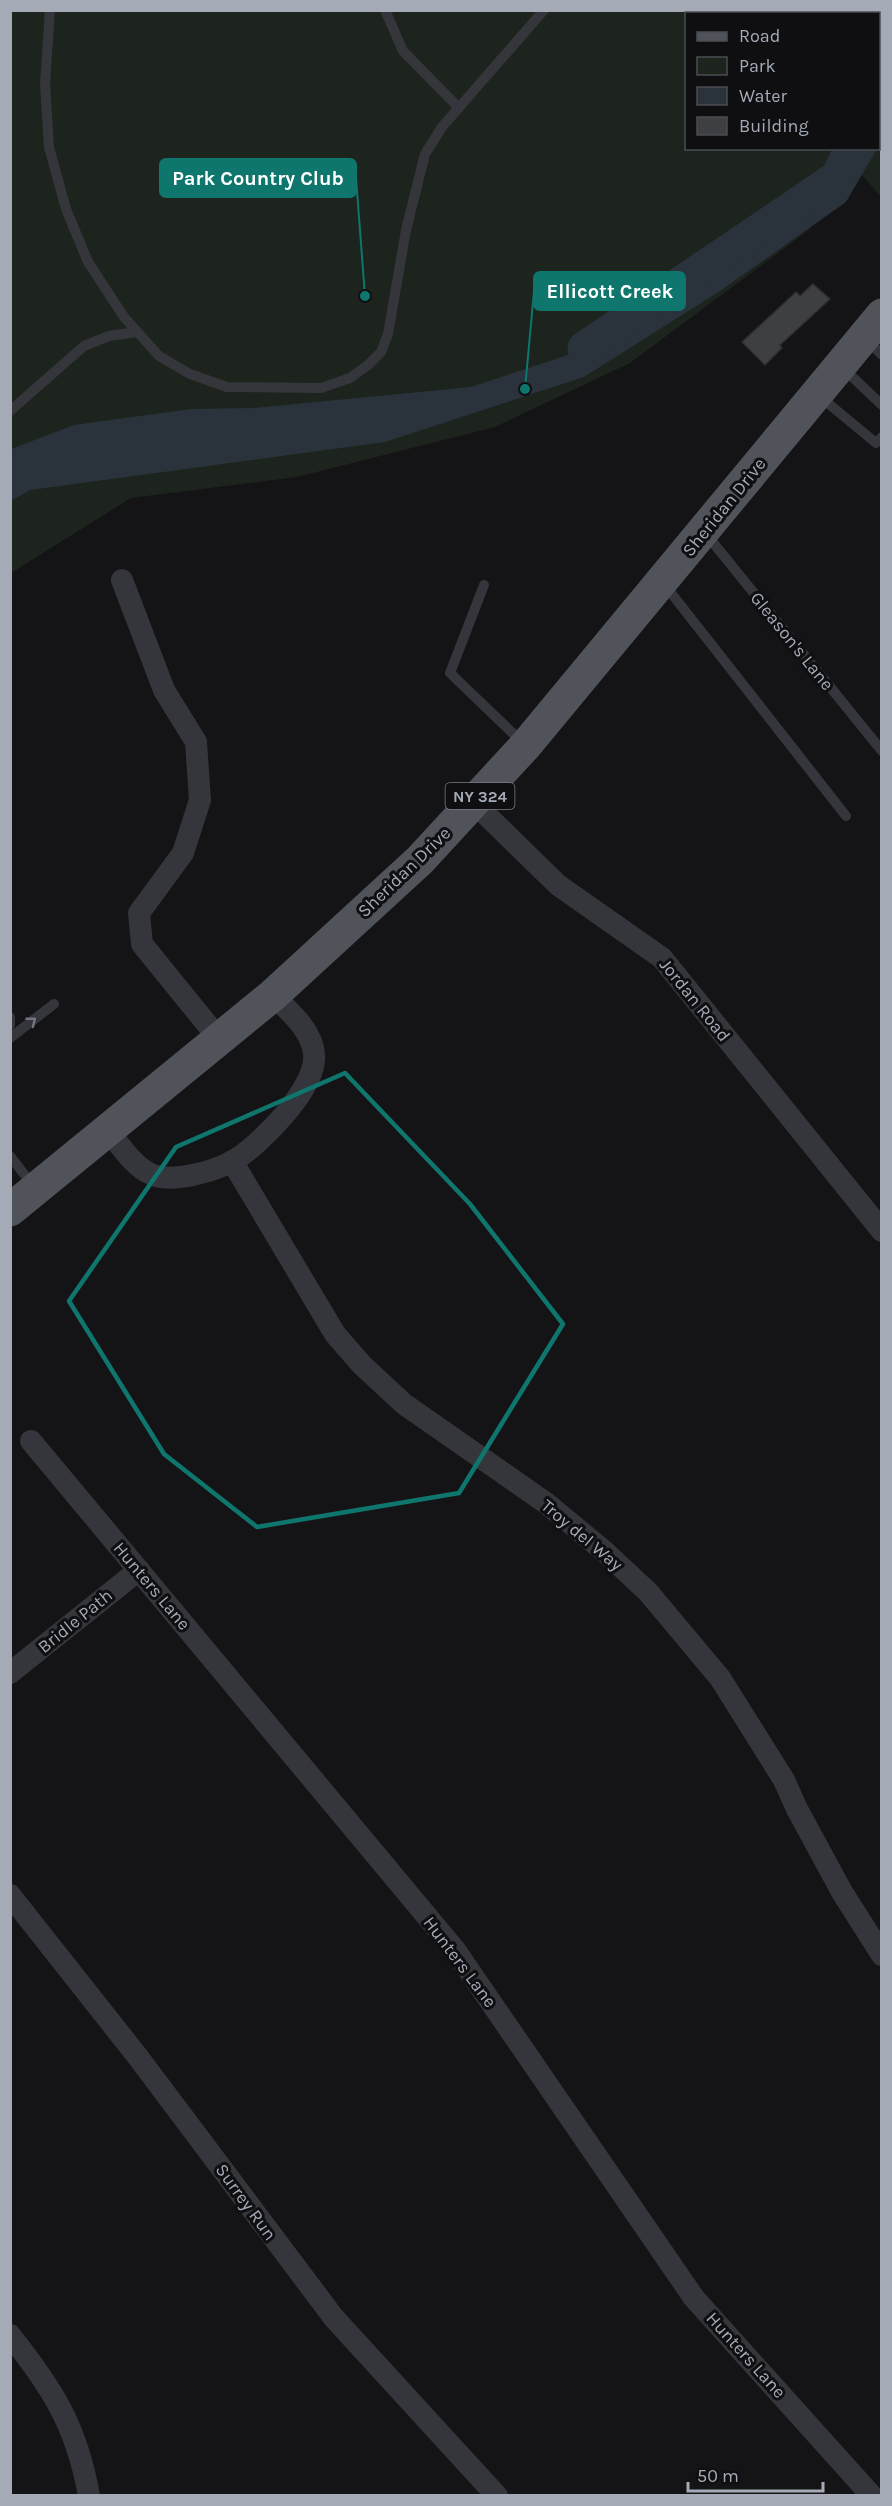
<svg xmlns="http://www.w3.org/2000/svg" width="892" height="2506" font-family="Karla,sans-serif">
<style>
.green{fill:#1c241d;fill-rule:evenodd}
.water{fill:#2a333b}
.lines{fill:none;stroke-linecap:round;stroke-linejoin:round}
.river{stroke:#2a333b;stroke-width:33}
.building{fill:#3e3f43;stroke:#2e2e32;stroke-width:1.5}
.lane{stroke:#35363b;stroke-width:10}
.street{stroke:#35363b;stroke-width:22}
.primary{stroke:#51535a;stroke-width:33}
.oneway{stroke:#73767f}
.marked{fill:none;stroke:#0f766e;stroke-width:4.5;stroke-linejoin:round}
.labels{text-anchor:middle;stroke-width:6;stroke-linejoin:round;paint-order:stroke}
.shield{fill:#0f0f11;stroke:#787c85;stroke-width:1.5}
.shield-label{font-size:16px;font-weight:bold;fill:#a5aab7}
.street-label{font-size:18px;fill:#a5aab7;stroke:#0f0f11}
.leader{fill:none;stroke:#0f766e;stroke-width:2}
.callout-dot{fill:#0f766e;stroke:#0f0f11;stroke-width:2}
.callout{fill:#0f766e;stroke:#0f766e;stroke-width:2}
.callout-label{font-size:20px;text-anchor:middle;font-weight:bold;fill:#fff}
</style>
<rect width="100%" height="100%" fill="#141416"/>
<path class="green" d="M11,11h870v186l-27,-31 -45,64 -179,133 -135,64 -198,50 -166,21 -120,75zM686,14h192v134h-192z"/>
<path class="water" d="M850,149h27l-31,53 -123,87 -139,88 -199,65 -355,48 -19,11v-52l63,-24 117,-16 63,-1 217,-21 94,-31 142,-83 120,-81z"/>
<g class="lines">
<path class="river" d="M878,88l4,-7
M584,348l253,-171 14,-29"/>
</g>
<path class="building" d="M813,284l17,15 -50,46 2,3 -17,17 -23,-23 54,-50 4,4z"/>
<g class="lines">
<path class="lane" d="M50,10l-5,74 4,63 17,62 22,53 36,55 35,39 31,18 37,13 94,1 29,-10 18,-13 13,-13 7,-18 18,-104 19,-76 17,-27 102,-117
M385,10l18,41 56,57
M866,339l16,16
M842,367l40,38
M818,395l58,48 6,-6
M10,411l74,-65 25,-10 28,-4
M706,534l176,217
M664,584l182,232
M484,585l-34,88 73,70
M10,1017v8
M10,1038l44,-34
M10,1156l24,31"/>
<path class="street" d="M122,580l42,110 32,52 4,58 -17,53 -44,60 3,31 77,95
M474,803l84,82 104,73 220,273
M108,1130c12,15 26,38 45,45 20,8 62,-4 80,-14 26,-15 85,-74 81,-107 -2,-24 -25,-43 -41,-59
M232,1161l103,173 27,31 42,39 142,99 58,48 44,41 72,86 64,102 13,29 45,83 40,63
M31,1441l424,509 239,348 178,198
M10,1673l129,-103
M10,1895l128,162 196,261 163,178
M10,2335c43,54 67,92 79,161"/>
<path class="primary" d="M10,1210l263,-215 147,-135 106,-115 356,-430"/>
</g>
<defs><path id="oneway-chevron" d="M-2-3.5L2.5 0L-2 3.5" fill="none" stroke-width="1.6" stroke-linecap="round" stroke-linejoin="round" transform="scale(1.5)"/></defs>
<use class="oneway" href="#oneway-chevron" transform="translate(32 1021) rotate(-38)"/>
<path class="marked" d="M345,1073l125,131 93,120 -104,169 -202,34 -93,-73 -95,-153 107,-154z"/>
<g class="labels">
<rect class="shield" x="445.5" y="783" width="69" height="26" rx="4.5"/>
<g class="shield-label">
<text x="480" y="802">NY 324</text>
</g>
<g class="street-label">
<text transform="translate(724 507) rotate(-51)" y="6">Sheridan Drive</text>
<text transform="translate(792 641) rotate(51)" y="6">Gleason's Lane</text>
<text transform="translate(404 872) rotate(-44)" y="6">Sheridan Drive</text>
<text transform="translate(695 1000) rotate(51)" y="6">Jordan Road</text>
<text transform="translate(582 1535) rotate(40)" y="6">Troy del Way</text>
<text transform="translate(152 1586) rotate(50)" y="6">Hunters Lane</text>
<text transform="translate(75 1621) rotate(-39)" y="6">Bridle Path</text>
<text transform="translate(460 1962) rotate(53)" y="6">Hunters Lane</text>
<text transform="translate(246 2202) rotate(54)" y="6">Surrey Run</text>
<text transform="translate(746 2355) rotate(48)" y="6">Hunters Lane</text>
</g>
</g>
<path class="leader" d="M365 296L356 178M525 389L534 291"/>
<g class="callout-dot">
<circle cx="365" cy="296" r="6"/>
<circle cx="525" cy="389" r="6"/>
</g>
<g class="callout">
<rect x="160" y="159" width="196" height="38" rx="6"/>
<rect x="534" y="272" width="151" height="38" rx="6"/>
</g>
<g class="callout-label">
<text x="258" y="185">Park Country Club</text>
<text x="610" y="298">Ellicott Creek</text>
</g>
<rect width="892" height="2506" fill="none" stroke="#a5aab7" stroke-width="24"/>
<rect x="685" y="12" width="195" height="138" fill="#0f0f11" stroke="#4b4d53" stroke-width="1.5"/>
<rect x="697" y="32" width="30" height="9" fill="#51535a" stroke="#4b4d53" stroke-width="1.5"/>
<text x="739" y="42" font-size="18" fill="#a5aab7">Road</text>
<rect x="697" y="57" width="30" height="18" fill="#1c241d" stroke="#4b4d53" stroke-width="1.5"/>
<text x="739" y="72" font-size="18" fill="#a5aab7">Park</text>
<rect x="697" y="87" width="30" height="18" fill="#2a333b" stroke="#4b4d53" stroke-width="1.5"/>
<text x="739" y="102" font-size="18" fill="#a5aab7">Water</text>
<rect x="697" y="117" width="30" height="18" fill="#3e3f43" stroke="#4b4d53" stroke-width="1.5"/>
<text x="739" y="132" font-size="18" fill="#a5aab7">Building</text>
<path d="M688 2482v9h135v-9" fill="none" stroke="#a5aab7" stroke-width="3"/>
<text x="697" y="2482" font-size="18" fill="#a5aab7" stroke="#0f0f11" stroke-width="4.5" paint-order="stroke">50 m</text>
</svg>
